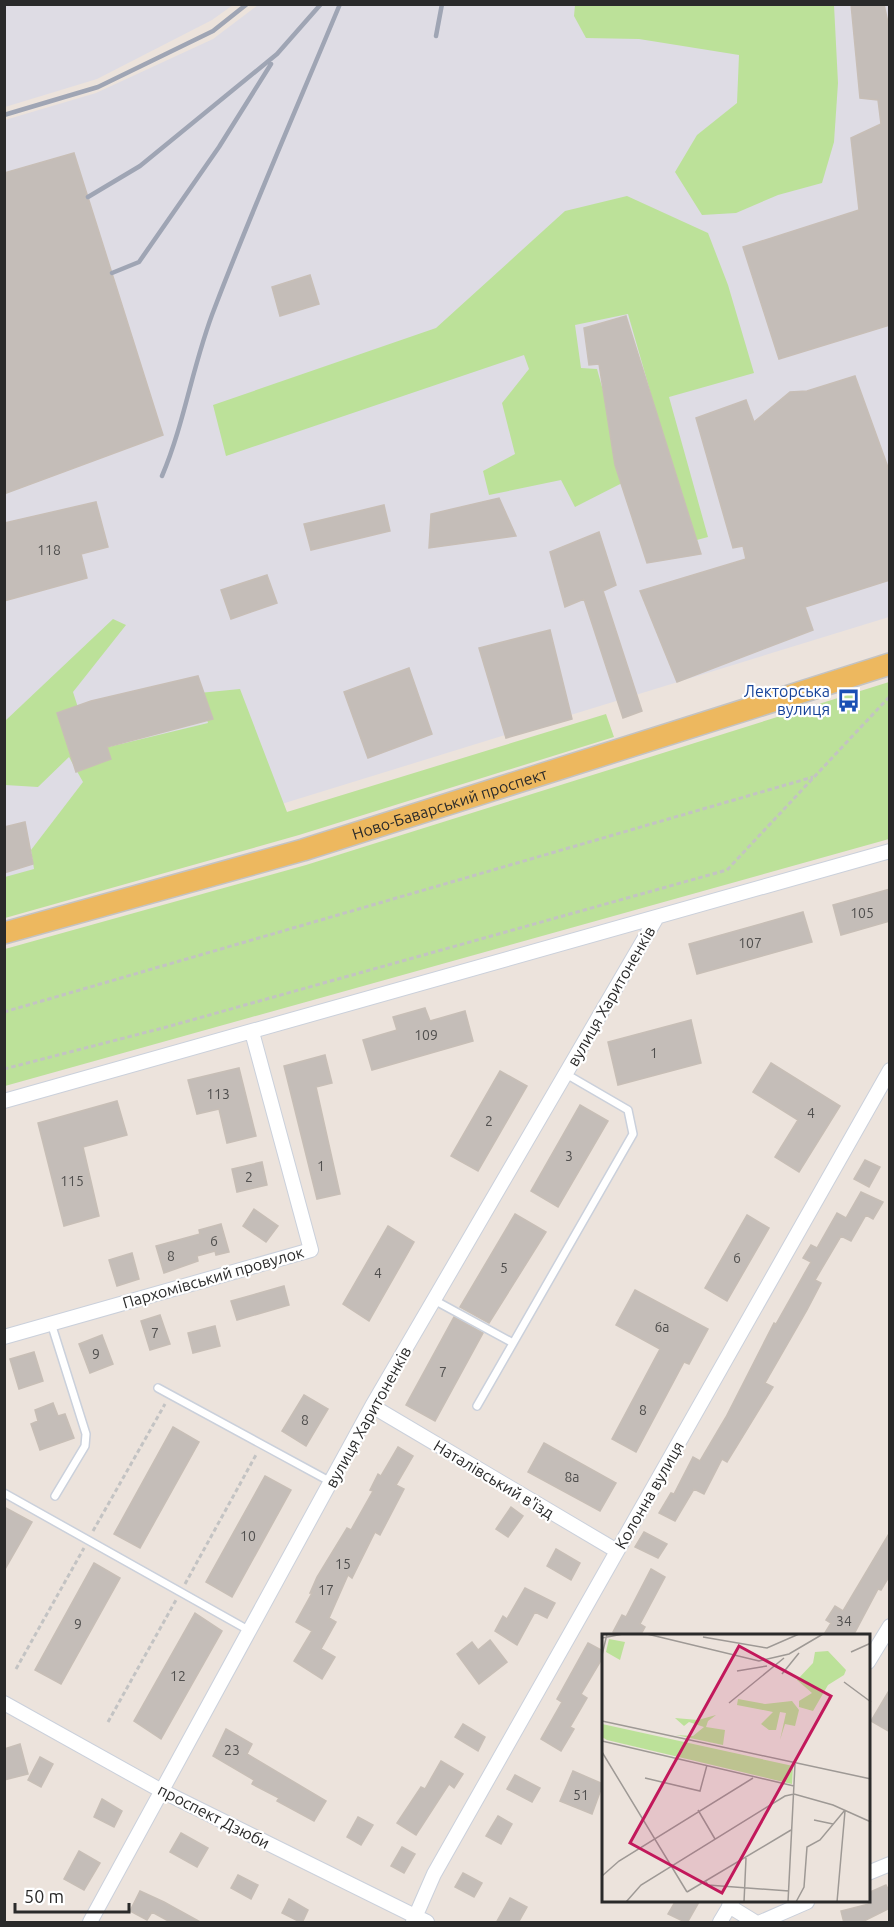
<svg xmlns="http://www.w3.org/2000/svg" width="894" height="1927" font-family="Ubuntu,sans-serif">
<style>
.industrial{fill:#dedce4}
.green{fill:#bce199}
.building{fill:#c4bdb8;stroke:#c7beb6;stroke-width:1.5}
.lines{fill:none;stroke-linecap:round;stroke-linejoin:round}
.service-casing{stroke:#cad0db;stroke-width:10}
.minor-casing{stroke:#cad0db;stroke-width:16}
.primary-casing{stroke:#c3c3c3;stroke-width:24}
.path{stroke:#c3c3c3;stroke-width:3;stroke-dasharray:4.5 3;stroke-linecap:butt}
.service{stroke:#fff;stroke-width:7}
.minor{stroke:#fff;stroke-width:14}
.primary{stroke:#edb85f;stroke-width:21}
.rail{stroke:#9fa5b4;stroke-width:4.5}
.labels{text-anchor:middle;stroke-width:4.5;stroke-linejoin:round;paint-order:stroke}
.number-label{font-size:14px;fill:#504f4e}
.transit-label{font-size:16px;fill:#164399;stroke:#fff;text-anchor:end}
.street-label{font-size:16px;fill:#2a2a2a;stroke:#fff}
.inset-road{fill:none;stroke:#9e9995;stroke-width:1.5}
.view{fill:#c2185b;fill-opacity:0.15;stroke:#c2185b;stroke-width:3}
.inset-edge{fill:none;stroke:#2a2a2a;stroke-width:3}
</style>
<rect width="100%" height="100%" fill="#ece3dc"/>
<path class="industrial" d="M5,4h228v1l-21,15 -115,59 -92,28z
M258,5h631v612l-884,272v-769l91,-27 117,-54z"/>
<path class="green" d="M575,5h259l4,78 -4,59 -12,41 -44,12 -42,18 -34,2 -27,-43 22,-37 40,-32 2,-48 -100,-16 -53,-1 -12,-22z
M627,196l81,37 20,52 26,88 -85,24 39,140 -15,4 -65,-227 -53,11 6,43 16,1 31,111 -53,27 -14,-27 -72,15 -6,-24 32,-17 -13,-51 27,-34 -5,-14 -298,101 -13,-51 223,-77 129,-117z
M113,619l13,6 -53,67 19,59 116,-28 -9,-30 41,-4 47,123 319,-98 8,23 -315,98 -294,83v-41l29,-8 -3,-19 52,-68 -14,-25 -31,30 -33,-2v-64z
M889,682v157l-884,247v-137l301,-84z"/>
<path class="building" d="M851,4h33l6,28v293l-111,34 -36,-112 116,-37 -8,-72 30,-14 -3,-24 -18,-2z
M74,153l89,282 -159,59v-321z
M310,275l9,29 -39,12 -8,-29z
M626,316l75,238 -54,9 -32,-98 -16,-101 -10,1 -5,-37z
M855,376l35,97v107l-85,27 8,23 -136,52 -37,-91 106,-32 -3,-13 -10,2 -37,-130 50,-18 8,22 36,-30 17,-1z
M499,498l17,38 -87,12 2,-34z
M96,502l12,45 -27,7 6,24 -83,23v-78z
M384,505l6,26 -79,19 -7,-26z
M599,532l17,53 -13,6 39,120 -19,7 -39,-119 -19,8 -15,-55z
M267,575l10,28 -46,16 -10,-29z
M550,630l22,89 -66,19 -27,-90z
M409,668l23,66 -64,24 -24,-66z
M198,676l15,43 -106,28 4,12 -35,13 -19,-59 34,-12z
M25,822l8,42 -29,9v-46z
M890,889v32l-49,14 -8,-30z
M803,912l9,30 -115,32 -8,-30z
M425,1008l5,13 35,-10 8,30 -101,29 -9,-30 34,-10 -4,-13z
M691,1020l10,43 -83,22 -10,-43z
M325,1055l7,28 -16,4 24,107 -23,5 -33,-133z
M771,1063l69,43 -41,66 -24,-15 23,-37 -45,-28z
M239,1068l17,68 -29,7 -8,-34 -22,5 -9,-34z
M500,1071l27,15 -49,85 -27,-15z
M117,1101l10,34 -44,12 16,69 -35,10 -26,-103z
M580,1105l28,16 -50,86 -27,-16z
M865,1160l15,7 -11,20 -15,-8z
M262,1162l5,23 -30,7 -5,-23z
M861,1192l22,10 -10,17 -7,-4 -15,26 -10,-5 -26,44 6,3 -14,27 -42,73 8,4 -46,75 -5,-3 -18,35 -10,-5 -19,32 -16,-8 12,-20 3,1 19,-37 7,4 26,-44 48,-94 2,1 35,-62 -8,-4 8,-13 6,3 20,-35 9,5z
M254,1209l24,17 -12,16 -23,-16z
M515,1214l31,18 -57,91 -29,-16z
M747,1215l22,13 -42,73 -22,-13z
M221,1224l8,28 -13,3 -1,-4 -18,5 1,5 -34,12 -8,-27 44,-12 -1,-4z
M388,1226l26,16 -45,79 -26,-17z
M132,1253l7,26 -22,7 -8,-26z
M284,1286l5,19 -52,15 -6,-19z
M635,1290l73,39 -19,35 -5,-2 -48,90 -24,-13 48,-90 -44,-24z
M160,1315l10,29 -20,6 -9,-29z
M454,1317l29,16 -48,88 -29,-16z
M215,1326l5,20 -27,7 -5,-20z
M102,1335l11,29 -23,9 -11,-29z
M34,1352l9,29 -24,8 -9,-30z
M304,1395l24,14 -22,37 -24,-15z
M53,1403l5,13 7,-2 9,24 -34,12 -9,-26 7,-3 -3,-11z
M173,1427l26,15 -59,106 -26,-14z
M544,1443l72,40 -16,28 -72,-39z
M398,1447l15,9 -17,29 8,4 -24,46 -5,-3 -23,46 -4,-3 -19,43 7,4 -15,27 14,8 -13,22 -28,-18 18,-30 -16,-9 16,-29h-2l7,-16 30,-49 4,2 22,-39 -3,-1 8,-16 3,2z
M265,1476l26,14 -59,107 -26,-15z
M4,1507l28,15 -28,49z
M511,1507l12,9 -15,21 -12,-8z
M644,1532l23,12 -9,14 -23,-11z
M890,1532v43l-9,15 -3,-1 -25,47h-30l8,-13 -5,-3 9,-14 8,5z
M556,1549l24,14 -9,17 -24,-14z
M94,1563l26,15 -59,106 -26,-14z
M651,1569l14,8 -25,47 5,3 -5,9h-19l-8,-4 9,-17 4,2z
M525,1588l30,15 -8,15 -12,-6 -18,33 -22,-14 8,-15 4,3z
M195,1613l27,18 -61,108 -27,-18z
M490,1640l17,22 -28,22 -22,-30 15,-12 6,8z
M588,1643l15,8v6l-22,37 6,4 -17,29 4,2 -13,22 -20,-12 21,-37 -5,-3z
M890,1689v43l-19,-11z
M463,1724l22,13 -7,14 -23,-14z
M226,1729l26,15 -5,10 79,47 -12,20 -37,-20 2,-3 -27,-14 2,-4 -41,-24z
M20,1744l8,30 -24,6v-31z
M40,1757l13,7 -12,23 -13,-7z
M441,1761l22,13 -9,14 -5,-4 -33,51 -19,-12 24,-36 4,2z
M573,1771l30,13 -11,30 -32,-13z
M515,1775l25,13 -8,14 -25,-13z
M102,1799l20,12 -8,16 -20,-10z
M498,1816l14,8 -11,20 -15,-8z
M358,1817l15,8 -12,20 -14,-8z
M181,1833l27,15 -11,19 -27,-15z
M402,1847l13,7 -11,19 -13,-7z
M79,1851l21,12 -16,27 -20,-11z
M463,1873l19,10 -8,14 -19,-10z
M238,1875l20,10 -7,14 -20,-11z
M886,1885l4,8v15l-30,15h-16l-3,-12 28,-7 -1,-11z
M140,1891l24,11 38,21h-30l-20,-11 -5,8 -17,-9z
M510,1898l17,9 -9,16h-22z
M289,1899l19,11 -6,13 -20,-10z
M675,1902h24l-12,21 -19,-9z"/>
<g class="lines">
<defs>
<path id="service" d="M434,1300l79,43
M51,1323l35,111 -1,12 -30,50
M158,1388l173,94
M477,1406l156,-272 -5,-24 -62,-36
M4,1493l246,138"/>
<path id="minor" d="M4,1101l886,-250
M4,1337l307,-87 -59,-218
M372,1406l245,145
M868,1662l22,-36
M4,1703l156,87 267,132
M868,1873l22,-9
M729,1906l26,16
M90,1922l282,-516 285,-489
M413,1922l21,-48 456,-804
M720,1922l12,-20
M761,1922l46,-20"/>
<g id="primary">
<path id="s1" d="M4,933l299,-83 587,-186"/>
</g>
</defs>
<use href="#service" class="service-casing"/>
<use href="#minor" class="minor-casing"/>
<use href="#primary" class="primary-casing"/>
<path class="path" d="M4,1012l809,-235
M4,1069l159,-41 564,-158 163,-174
M93,1531l72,-127
M185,1584l72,-131
M16,1669l68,-121
M108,1722l68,-122"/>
<use href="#service" class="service"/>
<use href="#minor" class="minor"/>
<use href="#primary" class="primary"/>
<path class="rail" d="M436,36l6,-32
M4,115l94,-28 115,-56 34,-27
M88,197l52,-31 137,-112 44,-50
M112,273l27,-11 80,-115 52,-83
M162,476c23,-54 31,-114 53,-169 39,-102 83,-202 125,-303"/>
</g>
<defs>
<symbol id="bus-bare" viewBox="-9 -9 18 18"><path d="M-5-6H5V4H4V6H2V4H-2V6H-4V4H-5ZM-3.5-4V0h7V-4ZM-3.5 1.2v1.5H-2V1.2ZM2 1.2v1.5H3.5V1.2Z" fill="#1a4fb4" stroke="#fff" stroke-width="2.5" paint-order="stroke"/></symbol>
</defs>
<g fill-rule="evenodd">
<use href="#bus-bare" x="832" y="684" width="33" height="33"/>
</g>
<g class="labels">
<g class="number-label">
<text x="49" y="555">118</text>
<text x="862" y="918">105</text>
<text x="750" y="948">107</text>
<text x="426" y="1040">109</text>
<text x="654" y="1058">1</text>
<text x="218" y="1099">113</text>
<text x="811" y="1118">4</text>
<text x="489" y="1126">2</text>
<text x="569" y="1161">3</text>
<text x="321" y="1171">1</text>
<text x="249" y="1182">2</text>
<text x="72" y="1186">115</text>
<text x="214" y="1246">6</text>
<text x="171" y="1261">8</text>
<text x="737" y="1263">6</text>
<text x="504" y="1273">5</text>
<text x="378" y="1278">4</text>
<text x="662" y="1332">6а</text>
<text x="155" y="1338">7</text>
<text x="96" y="1359">9</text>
<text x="443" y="1377">7</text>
<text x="643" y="1415">8</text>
<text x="305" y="1425">8</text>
<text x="572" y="1482">8а</text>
<text x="248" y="1541">10</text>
<text x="343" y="1569">15</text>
<text x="326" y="1595">17</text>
<text x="844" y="1626">34</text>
<text x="78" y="1629">9</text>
<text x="178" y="1681">12</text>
<text x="232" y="1755">23</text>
<text x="581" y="1800">51</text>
</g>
<g class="transit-label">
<text x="830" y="697">Лекторська<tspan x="830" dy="18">вулиця</tspan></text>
</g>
<g class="street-label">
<text dy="6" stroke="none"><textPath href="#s1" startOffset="464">Ново-Баварський проспект</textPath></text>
<text transform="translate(611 996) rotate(-60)" y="6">вулиця Харитоненків</text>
<text transform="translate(213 1277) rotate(-16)" y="6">Пархомівський провулок</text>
<text transform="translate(368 1417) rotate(-61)" y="6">вулиця Харитоненків</text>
<text transform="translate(494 1479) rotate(31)" y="6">Наталівський в'їзд</text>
<text transform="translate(649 1495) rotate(-60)" y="6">Колонна вулиця</text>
<text transform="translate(214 1816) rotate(27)" y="6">проспект Дзюби</text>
</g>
</g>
<g transform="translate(602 1634)">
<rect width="268" height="268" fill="#ece3dc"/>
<path d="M7,5l16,3 -5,18 -14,-8zM226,17l18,19 -2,5 -16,10 -15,26 -14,-4v-6l13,-8 -15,-13 16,-17 2,-11zM136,65l27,5 27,-3 7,9 -4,16 -10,-2 -5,16 6,-27 -6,-1 -4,18h-7l-8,-6 12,-12 -36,-7zM114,81l-8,6 -2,6 19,3 -2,15 -47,-10 17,1 11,-9 -15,-5 -5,4 -9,-8 23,2zM0,90l191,42 -1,18 -185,-44 -5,-3z" fill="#bce199"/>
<path class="inset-road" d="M45,0l112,27 30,-7 34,-20M101,3l64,11 32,-14M0,4l21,-4M249,18l20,-9M0,21l5,-21M135,37l30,-5M180,40l17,-21M242,48l27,20M127,69l55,-45M0,87l269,58M0,107l192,45M0,118l85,140M43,144l55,13 7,-26M96,176l17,29M212,186l19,4M0,242l17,-15 134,-83M104,248l2,3 81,6M85,258l104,-62M24,268l15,-17 144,-89 9,-2 39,11 38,17M142,268l2,-44M186,268l7,-138M194,268l8,-15 3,-40 13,-7 25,-30M235,268l8,-91"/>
<path class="view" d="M137,12l92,50 -109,197 -92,-50z"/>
<rect width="268" height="268" class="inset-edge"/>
</g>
<rect width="894" height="1927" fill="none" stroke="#2a2a2a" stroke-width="12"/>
<path d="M15 1903v9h114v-9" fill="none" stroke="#2a2a2a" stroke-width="3"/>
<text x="24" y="1903" font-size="18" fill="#2a2a2a" stroke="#ffffff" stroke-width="4.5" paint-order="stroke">50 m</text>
</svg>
